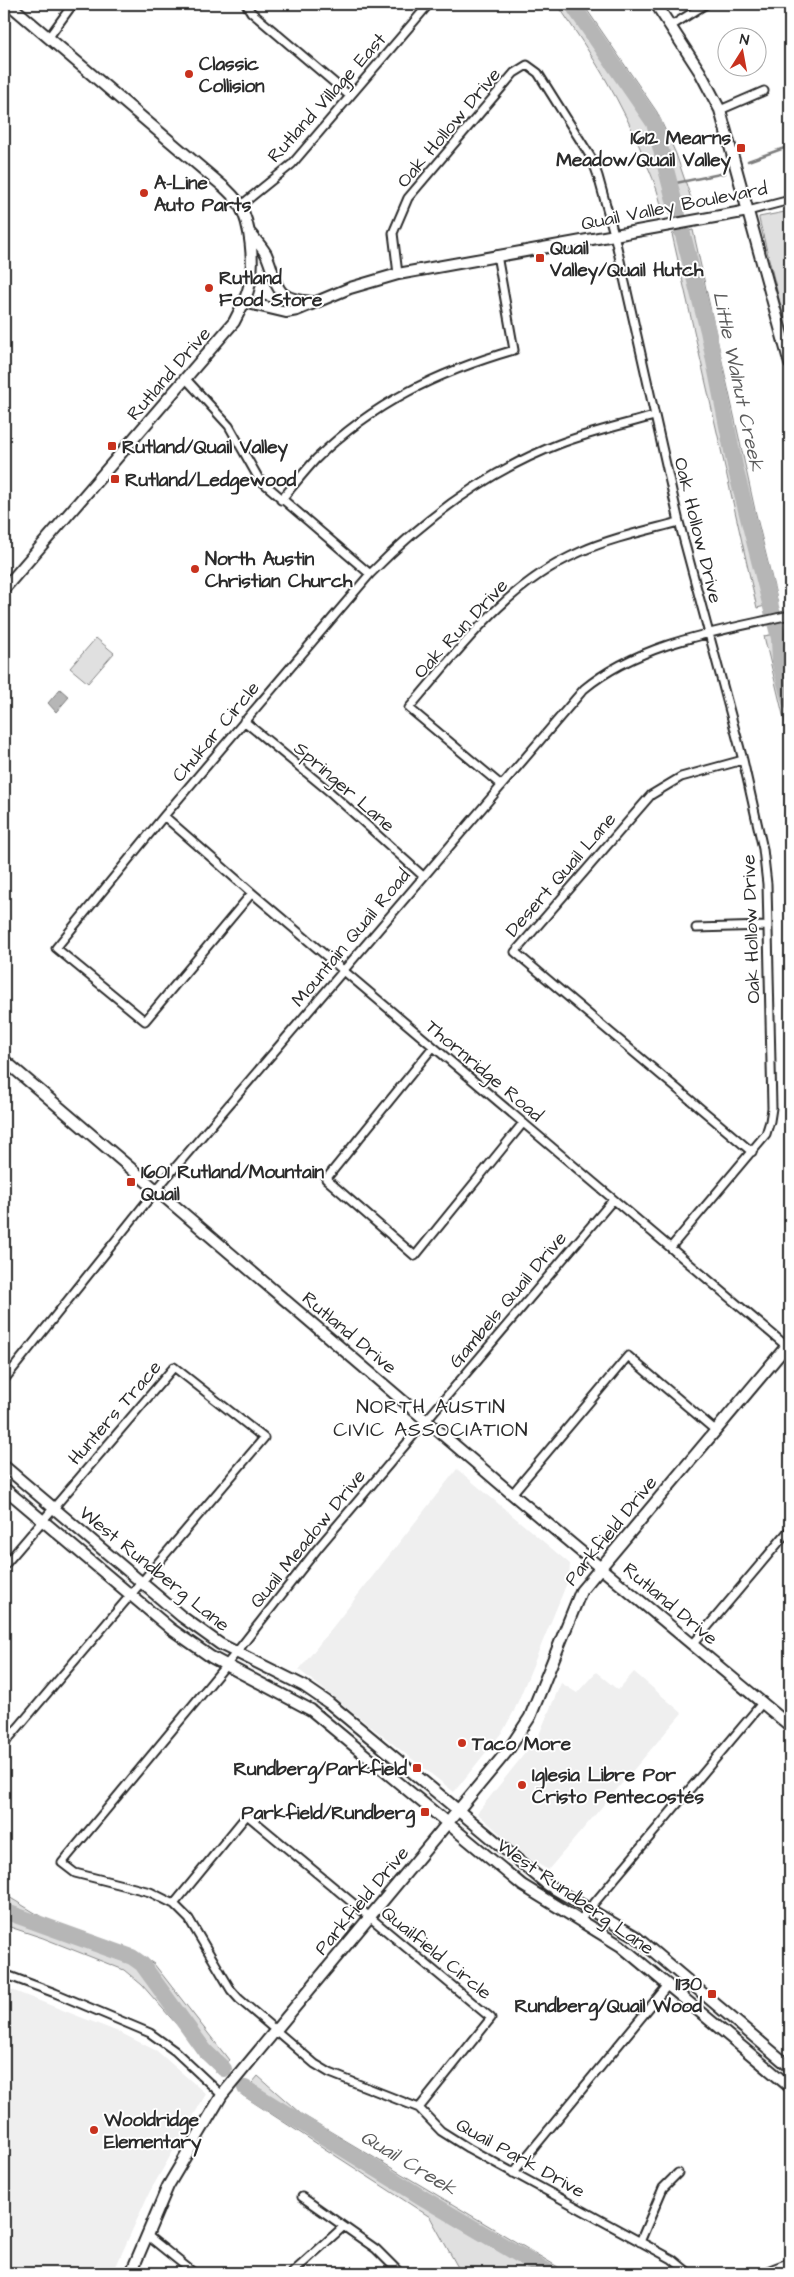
<svg xmlns="http://www.w3.org/2000/svg" width="794" height="2277" font-family="'Architects Daughter',sans-serif">
<style>
.built{fill:#efefef}
.green{fill:#e0e0e0;stroke:#868686}
.water{fill:#b6b6b6;stroke:#7e7e7e}
.lines{fill:none;stroke-linecap:round;stroke-linejoin:round}
.stream{stroke:#7e7e7e;stroke-width:2.5}
.river{stroke:#b6b6b6;stroke-width:16}
.street-casing{stroke:#2b2b2b;stroke-width:11}
.secondary-casing{stroke:#2b2b2b;stroke-width:14}
.street{stroke:#fff;stroke-width:7}
.secondary{stroke:#fff;stroke-width:10}
.poi-dot{fill:#c8321e;stroke:#fff;stroke-width:2}
.labels{text-anchor:middle;stroke-width:4;stroke-linejoin:round;paint-order:stroke}
.poi-label{font-size:19px;font-weight:bold;fill:#2b2b2b;stroke:#fff;text-anchor:start}
.street-label{font-size:19px;fill:#2b2b2b;stroke:#fff}
.water-label{font-size:20px;font-style:italic;fill:#5c5c5c;stroke:#fff}
.neighbourhood-label{font-size:20px;letter-spacing:1px;fill:#2b2b2b;stroke:#fff}
</style>
<rect width="100%" height="100%" fill="#fff"/>
<filter id="ink" filterUnits="userSpaceOnUse"><feTurbulence type="fractalNoise" baseFrequency=".02" numOctaves="2"/><feDisplacementMap in="SourceGraphic" scale="10" xChannelSelector="R" yChannelSelector="G"/><feConvolveMatrix kernelMatrix="1 2 1 2 8 2 1 2 1" color-interpolation-filters="sRGB"/></filter>
<g filter="url(#ink)">
<path class="built" d="M457,1469l113,95 -1,14 -55,133 -11,20 -49,61 -155,-122z
M596,1672l22,18 16,-18 48,41 -134,157 -23,-14 -48,-43 61,-76 23,-54 16,10z
M4,1987l117,46 36,18 49,43 -57,99 -36,80h-107l-2,-3z"/>
<path class="green" d="M557,4h26l74,108 19,42 17,50 -31,6c-3,-17 -10,-34 -17,-50 -23,-59 -53,-105 -88,-156z
M790,211v132l-31,-124v-2z
M693,230l62,280 23,93 -21,5 -85,-374z
M786,632l4,18v94l-26,-108z
M96,638l18,15 -26,30 -18,-15z
M4,1894l46,28 87,31 17,11 75,96 -10,13 -77,-88 -18,-15 -81,-32 -39,-13z
M258,2076l43,38 267,159h-107l-31,-56 -188,-122z"/>
<path class="water" d="M60,689l9,8 -13,15 -8,-9z"/>
<g class="lines">
<path class="stream" d="M748,161l42,-15
M671,184l54,-11"/>
<path class="river" d="M572,4l82,119 54,208 28,140 43,167 1,26 10,38
M4,1911l128,46 10,7 63,87 19,18
M245,2088l178,110 127,75"/>
<defs>
<path id="street" d="M246,4l5,8 99,84
M671,26l35,-22
M49,37l24,-33
M720,110l44,-19
M240,206l52,-42 137,-160
M748,211l42,-11
M398,274l-5,-41 15,-35 106,-125 13,-8 11,8 54,86 6,17 16,58 65,288 64,238 20,89 4,35 5,224 -2,13 -4,13 -95,113
M186,379l43,47 30,53 111,95
M281,500c12,-14 23,-28 35,-41 57,-56 122,-87 198,-109l-17,-95
M244,721l86,71 93,84
M743,760l-62,17 -30,18 -136,157 237,200
M501,785l-92,-77c51,-59 97,-124 171,-156 31,-14 65,-21 99,-30
M164,816l88,77 538,456
M252,893l-107,128 -89,-73 108,-132 206,-242c55,-56 116,-102 189,-130 31,-12 63,-19 95,-28
M696,928l71,-2
M433,1047l-107,132 89,77 108,-133
M613,1200l-295,348 -82,105 -174,210 13,10 75,19 24,12 15,15 42,71 8,9 76,65 15,9 89,35 22,23 27,17 204,111 17,14
M4,1380l152,-190 428,-501c57,-47 136,-58 206,-74
M512,1494l116,-138 87,74
M4,1566l170,-199 90,71 -260,306
M693,1644l97,-115
M174,1904l73,-89 244,203 -72,90
M580,1920l183,-218
M4,1974l51,19 95,40 25,18 47,44
M513,2173l155,-188
M302,2197l74,52 24,24
M148,2236l46,37
M640,2242l23,-54 15,-15
M292,2273l51,-46
M762,2273l23,-9"/>
<path id="secondary" d="M656,4l44,68 20,38 70,254
M249,232c6,7 13,15 17,22 14,32 4,44 46,48
M244,302l42,10 11,-2 53,-22 48,-14 350,-63
M4,589l230,-267c7,-13 13,-25 16,-39 4,-20 1,-59 -10,-77 -3,-7 -10,-13 -15,-18l-216,-184
M4,1060l508,434 278,232
M4,1466l177,150 39,28 84,42 25,17 219,182 87,51 155,131
M4,1488l167,141 40,28 100,53 211,175 99,61 169,141
M131,2273l37,-87 54,-91 287,-346 21,-32 51,-126 209,-249"/>
</defs>
<use href="#street" class="street-casing"/>
<use href="#secondary" class="secondary-casing"/>
<use href="#street" class="street"/>
<use href="#secondary" class="secondary"/>
</g>
</g>
<g class="poi-dot">
<circle cx="189" cy="74" r="5"/>
<rect x="736" y="143" width="10" height="10" rx="2.5"/>
<circle cx="144" cy="193" r="5"/>
<rect x="535" y="253" width="10" height="10" rx="2.5"/>
<circle cx="209" cy="288" r="5"/>
<rect x="107" y="441" width="10" height="10" rx="2.5"/>
<rect x="110" y="474" width="10" height="10" rx="2.5"/>
<circle cx="195" cy="569" r="5"/>
<rect x="126" y="1177" width="10" height="10" rx="2.5"/>
<circle cx="462" cy="1743" r="5"/>
<rect x="412" y="1763" width="10" height="10" rx="2.5"/>
<circle cx="522" cy="1785" r="5"/>
<rect x="420" y="1807" width="10" height="10" rx="2.5"/>
<rect x="707" y="1989" width="10" height="10" rx="2.5"/>
<circle cx="94" cy="2130" r="5"/>
</g>
<g class="labels">
<g class="poi-label">
<text x="199" y="70">Classic<tspan x="199" dy="22">Collision</tspan></text>
<text x="731" y="144" text-anchor="end">1612 Mearns<tspan x="731" dy="22">Meadow/Quail Valley</tspan></text>
<text x="154" y="189">A-Line<tspan x="154" dy="22">Auto Parts</tspan></text>
<text x="550" y="254">Quail<tspan x="550" dy="22">Valley/Quail Hutch</tspan></text>
<text x="219" y="284">Rutland<tspan x="219" dy="22">Food Store</tspan></text>
<text x="122" y="453">Rutland/Quail Valley</text>
<text x="125" y="486">Rutland/Ledgewood</text>
<text x="205" y="565">North Austin<tspan x="205" dy="22">Christian Church</tspan></text>
<text x="141" y="1178">1601 Rutland/Mountain<tspan x="141" dy="22">Quail</tspan></text>
<text x="472" y="1750">Taco More</text>
<text x="407" y="1775" text-anchor="end">Rundberg/Parkfield</text>
<text x="532" y="1781">Iglesia Libre Por<tspan x="532" dy="22">Cristo Pentecostés</tspan></text>
<text x="415" y="1819" text-anchor="end">Parkfield/Rundberg</text>
<text x="702" y="1990" text-anchor="end">1130<tspan x="702" dy="22">Rundberg/Quail Wood</tspan></text>
<text x="104" y="2126">Wooldridge<tspan x="104" dy="22">Elementary</tspan></text>
</g>
<g class="street-label">
<text transform="translate(326 97) rotate(-48)" y="7">Rutland Village East</text>
<text transform="translate(448 127) rotate(-50)" y="7">Oak Hollow Drive</text>
<text transform="translate(674 205) rotate(-11)" y="7">Quail Valley Boulevard</text>
<text transform="translate(168 373) rotate(-49)" y="7">Rutland Drive</text>
<text transform="translate(699 530) rotate(76)" y="7">Oak Hollow Drive</text>
<text transform="translate(460 628) rotate(-47)" y="7">Oak Run Drive</text>
<text transform="translate(215 731) rotate(-50)" y="7">Chukar Circle</text>
<text transform="translate(345 786) rotate(41)" y="7">Springer Lane</text>
<text transform="translate(560 874) rotate(-49)" y="7">Desert Quail Lane</text>
<text transform="translate(750 929) rotate(-92)" y="7">Oak Hollow Drive</text>
<text transform="translate(350 937) rotate(-50)" y="7">Mountain Quail Road</text>
<text transform="translate(485 1070) rotate(40)" y="7">Thornridge Road</text>
<text transform="translate(507 1299) rotate(-50)" y="7">Gambels Quail Drive</text>
<text transform="translate(350 1332) rotate(40)" y="7">Rutland Drive</text>
<text transform="translate(114 1412) rotate(-49)" y="7">Hunters Trace</text>
<text transform="translate(610 1530) rotate(-51)" y="7">Parkfield Drive</text>
<text transform="translate(307 1538) rotate(-51)" y="7">Quail Meadow Drive</text>
<text transform="translate(155 1568) rotate(39)" y="7">West Rundberg Lane</text>
<text transform="translate(671 1603) rotate(40)" y="7">Rutland Drive</text>
<text transform="translate(576 1896) rotate(35)" y="7">West Rundberg Lane</text>
<text transform="translate(361 1900) rotate(-50)" y="7">Parkfield Drive</text>
<text transform="translate(437 1952) rotate(39)" y="7">Quailfield Circle</text>
<text transform="translate(521 2157) rotate(29)" y="7">Quail Park Drive</text>
</g>
<g class="water-label">
<text transform="translate(739 381) rotate(78)" y="7">Little Walnut Creek</text>
<text transform="translate(409 2162) rotate(31)" y="7">Quail Creek</text>
</g>
<g class="neighbourhood-label">
<text x="431" y="1413">NORTH AUSTIN<tspan x="431" dy="23">CIVIC ASSOCIATION</tspan></text>
</g>
</g>
<rect width="794" height="2277" fill="none" stroke="#fff" stroke-width="20"/>
<rect x="10" y="10" width="774" height="2257" fill="none" stroke="#2b2b2b" stroke-width="2" filter="url(#ink)"/>
<g transform="translate(742 52) rotate(11)"><circle r="24" fill="#ffffff" stroke="#aaaaaa"/>
<path d="M0-4L9 19L0 12L-9 19Z" fill="#c8321e"/>
<text y="-8" font-size="14" font-weight="bold" text-anchor="middle" fill="#2b2b2b">N</text>
</g>
</svg>
